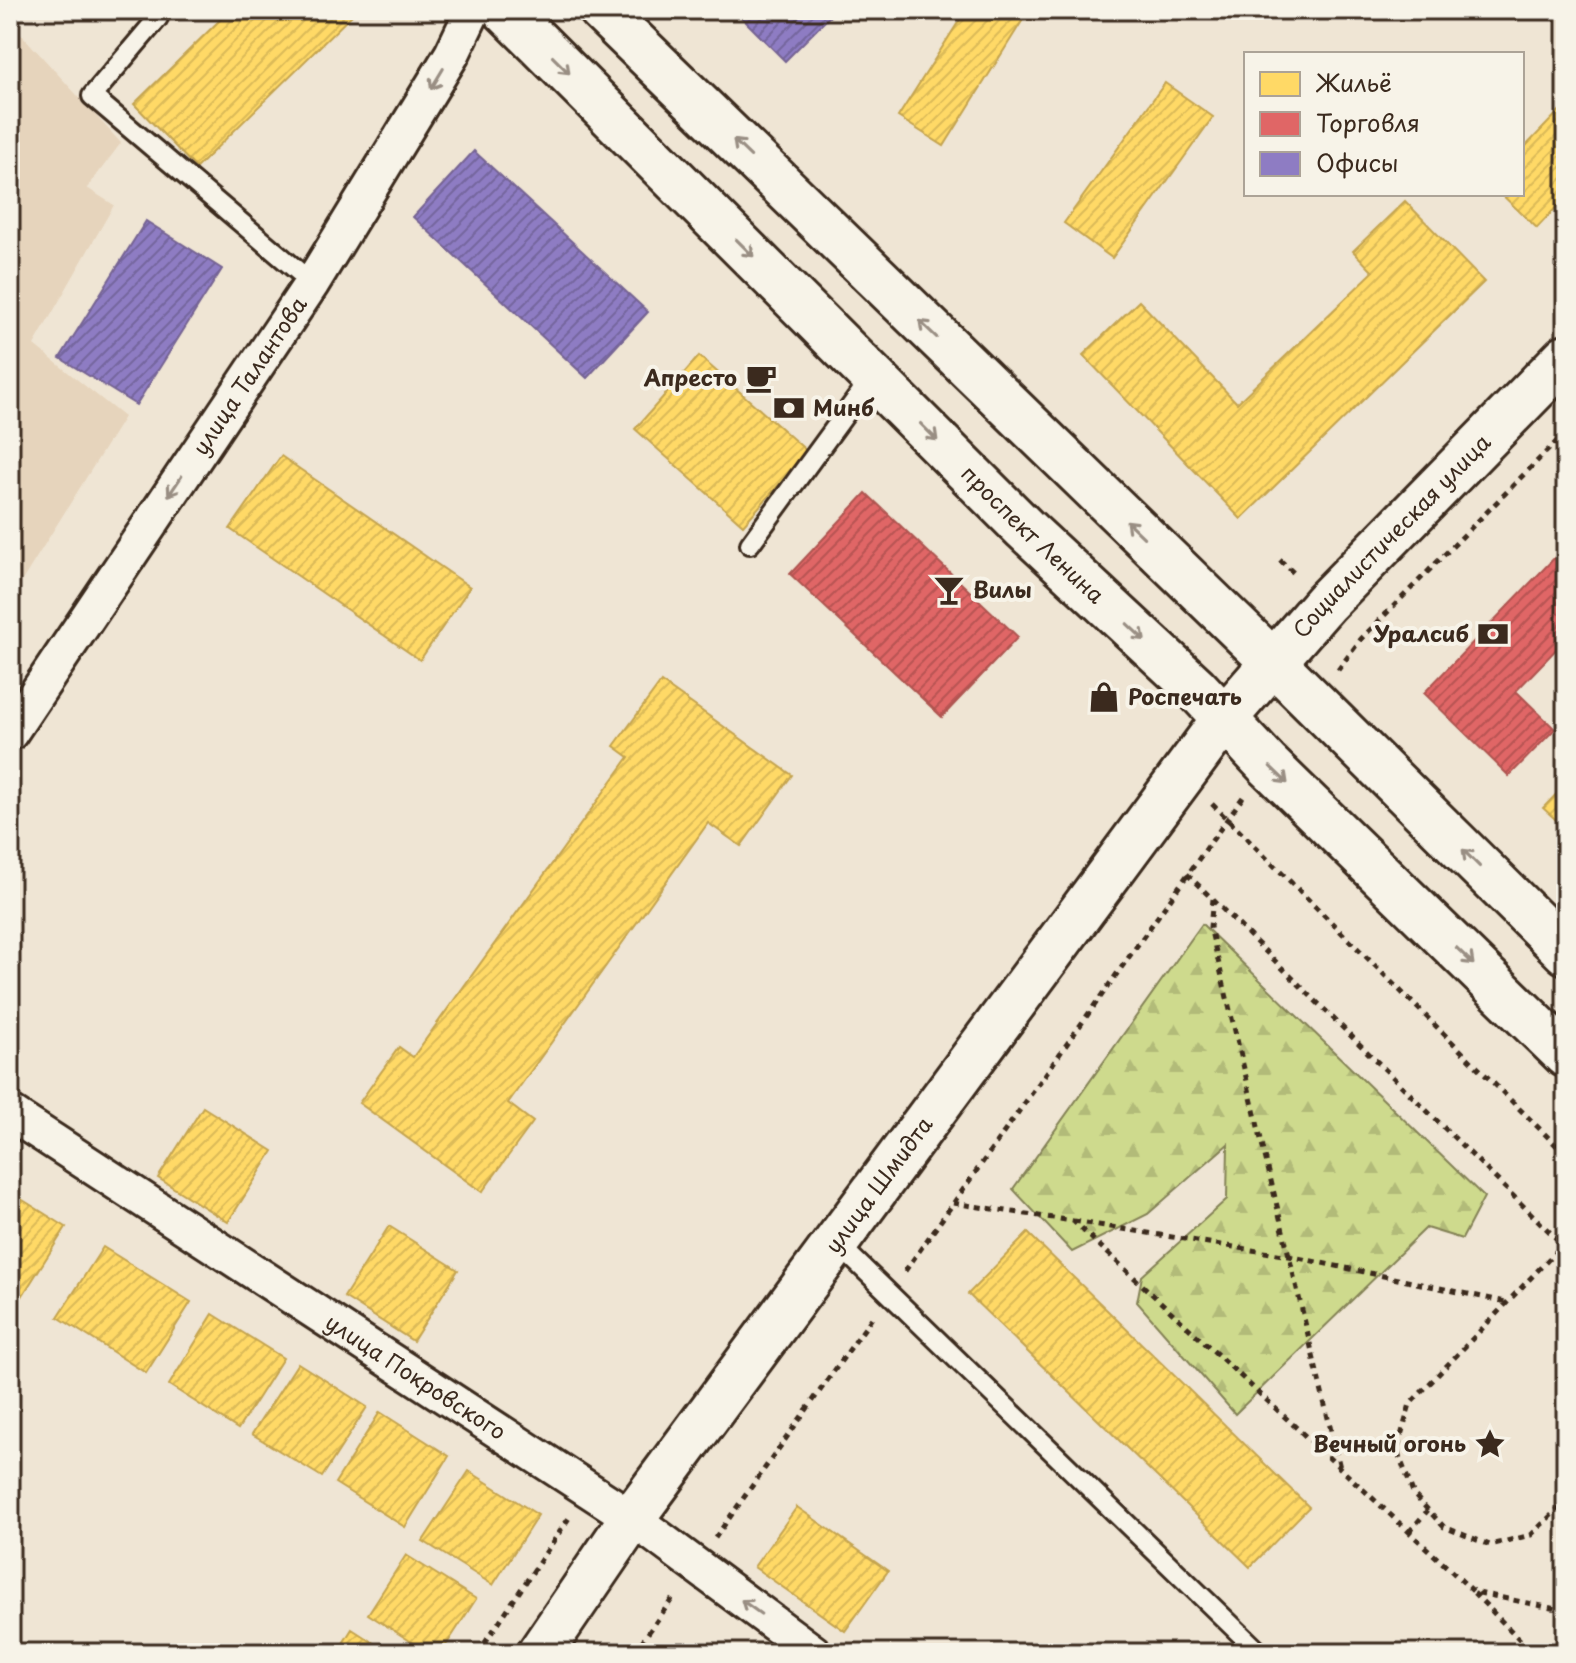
<svg xmlns="http://www.w3.org/2000/svg" width="1576" height="1663" font-family="'Playpen Sans',sans-serif">
<style>
.built{fill:#e6d4bc}
.forest{fill:url(#forest-firs);stroke:#848256;stroke-width:2}
.homes{fill:url(#homes-hatch);stroke:#c4a450;stroke-width:2}
.shops{fill:url(#shops-hatch);stroke:#ae5450;stroke-width:2}
.offices{fill:url(#offices-hatch);stroke:#756392;stroke-width:2}
.lines{fill:none;stroke-linecap:round;stroke-linejoin:round}
.lane-casing{stroke:#3b2a1e;stroke-width:24}
.street-casing{stroke:#3b2a1e;stroke-width:40}
.secondary-casing{stroke:#3b2a1e;stroke-width:50}
.path{stroke:#3b2a1e;stroke-width:5;stroke-dasharray:6 6;stroke-linecap:butt}
.lane{stroke:#f7f3e8;stroke-width:18}
.street{stroke:#f7f3e8;stroke-width:34}
.secondary{stroke:#f7f3e8;stroke-width:44}
.oneway{stroke:#998e83}
.labels{text-anchor:middle;stroke-width:8;stroke-linejoin:round;paint-order:stroke}
.street-label{font-size:22px;fill:#3b2a1e;stroke:#f7f3e8}
.poi-label{font-size:22px;font-weight:bold;fill:#3b2a1e;stroke:#f7f3e8;text-anchor:end}
</style>
<defs>
<pattern id="forest-firs" width="22" height="20" patternUnits="userSpaceOnUse" patternTransform="scale(2)"><rect width="22" height="20" fill="#ceda8d"/><path d="M5 1l3.5 6h-7zM16 11l3.5 6h-7z" fill="#b2bb79"/></pattern>
<pattern id="homes-hatch" width="6" height="6" patternUnits="userSpaceOnUse" patternTransform="scale(2)"><rect width="6" height="6" fill="#ffd966"/><path d="M-1 1l2-2M0 6l6-6M5 7l2-2" fill="none" stroke="#dbba58"/></pattern>
<pattern id="shops-hatch" width="6" height="6" patternUnits="userSpaceOnUse" patternTransform="scale(2)"><rect width="6" height="6" fill="#e06666"/><path d="M-1 1l2-2M0 6l6-6M5 7l2-2" fill="none" stroke="#b75453"/></pattern>
<pattern id="offices-hatch" width="6" height="6" patternUnits="userSpaceOnUse" patternTransform="scale(2)"><rect width="6" height="6" fill="#8e7cc3"/><path d="M-1 1l2-2M0 6l6-6M5 7l2-2" fill="none" stroke="#75669e"/></pattern>
</defs>
<rect width="100%" height="100%" fill="#efe5d4"/>
<filter id="ink" filterUnits="userSpaceOnUse"><feTurbulence type="fractalNoise" baseFrequency=".0125" numOctaves="2"/><feDisplacementMap in="SourceGraphic" scale="16" xChannelSelector="R" yChannelSelector="G"/><feConvolveMatrix kernelMatrix="1 2 1 2 8 2 1 2 1" color-interpolation-filters="sRGB"/></filter>
<g filter="url(#ink)">
<path class="built" d="M10,22l111,121 -34,45 27,17 -80,140 90,72 -114,183z"/>
<path class="forest" d="M1202,924l282,273 -22,42 -36,-11 -191,186 -98,-112 5,-26 85,-77 1,-55 -80,70 -76,38 -59,-63z"/>
<path class="homes" d="M230,10h127l-161,158 -62,-64z
M966,10h63l-85,136 -46,-29z
M1165,83l48,34 -101,141 -48,-35z
M1566,104v93l-29,31 -36,-34h21v-44z
M1405,201l79,81 -243,237 -158,-164 56,-54 98,102 136,-131 -20,-21z
M699,356l109,96 -65,73 -108,-96z
M281,456l189,131 -50,73 -190,-131z
M661,682l131,93 -51,71 -33,-23 -200,280 25,19 -51,70 -123,-89 40,-56 14,10 216,-300 -15,-11z
M1566,784v45l-23,-21z
M203,1107l70,44 -45,71 -70,-44z
M10,1192l56,35 -45,71 -11,-7z
M389,1226l69,44 -45,71 -69,-44z
M1028,1233l281,274 -59,60 -282,-273z
M103,1247l88,55 -45,71 -88,-56z
M213,1314l70,44 -45,71 -69,-44z
M298,1363l69,44 -45,70 -70,-43z
M380,1412l69,44 -44,71 -70,-44z
M469,1471l69,44 -45,70 -70,-44z
M797,1507l91,64 -43,60 -91,-64z
M406,1555l70,44 -35,54h-12l-61,-39z
M352,1629l37,24h-52z"/>
<path class="shops" d="M866,493l152,144 -76,80 -152,-143z
M1562,550l4,4v85l-50,52 39,38 -46,47 -85,-83z"/>
<path class="offices" d="M734,10h102l-51,51z
M474,151l174,161 -61,66 -174,-161z
M146,221l76,48 -86,136 -76,-47z"/>
<g class="lines">
<defs>
<path id="lane" d="M151,10l7,8 -66,78 220,187
M750,544l123,-168
M837,1243l423,410"/>
<g id="street">
<path id="s1" d="M10,733l302,-450 140,-229 21,-44"/>
<path id="s2" d="M10,1113l622,405 182,135"/>
</g>
<g id="secondary">
<path id="s3" d="M505,10l520,519 170,158 72,77 299,291"/>
<path d="M601,10l671,651 294,291"/>
<path id="s4" d="M540,1653l92,-135 592,-799 101,-116 241,-246"/>
</g>
</defs>
<use href="#lane" class="lane-casing"/>
<use href="#street" class="street-casing"/>
<use href="#secondary" class="secondary-casing"/>
<path class="path" d="M1280,560l17,16
M1338,670l23,-31 205,-207
M1212,804l354,351
M1187,874l379,374
M1213,899l-3,28 130,541
M953,1203l120,18 401,371 92,19
M1074,1221l215,35 217,46
M1566,1241l-156,163 -13,46 17,45 30,32 46,18 41,-10 35,-34
M905,1271l338,-474
M1409,1532l19,-22
M715,1538l159,-223
M1474,1593l59,60
M478,1653l91,-135
M634,1653l41,-58"/>
<use href="#lane" class="lane"/>
<use href="#street" class="street"/>
<use href="#secondary" class="secondary"/>
</g>
<defs><path id="oneway-shaft" d="M-6 0H5M1.5-3L5.5 0L1.5 3" fill="none" stroke-width="1.6" stroke-linecap="round" stroke-linejoin="round" transform="scale(2)"/></defs>
<g class="oneway">
<use href="#oneway-shaft" transform="translate(561 65) rotate(45)"/>
<use href="#oneway-shaft" transform="translate(437 79) rotate(121)"/>
<use href="#oneway-shaft" transform="translate(742 148) rotate(-136)"/>
<use href="#oneway-shaft" transform="translate(745 248) rotate(45)"/>
<use href="#oneway-shaft" transform="translate(928 329) rotate(-136)"/>
<use href="#oneway-shaft" transform="translate(929 432) rotate(45)"/>
<use href="#oneway-shaft" transform="translate(175 486) rotate(124)"/>
<use href="#oneway-shaft" transform="translate(1135 529) rotate(-136)"/>
<use href="#oneway-shaft" transform="translate(1136 632) rotate(43)"/>
<use href="#oneway-shaft" transform="translate(1279 775) rotate(44)"/>
<use href="#oneway-shaft" transform="translate(1471 858) rotate(-135)"/>
<use href="#oneway-shaft" transform="translate(1465 956) rotate(44)"/>
<use href="#oneway-shaft" transform="translate(751 1607) rotate(-144)"/>
</g>
</g>
<defs>
<symbol id="cafe-bare" viewBox="-9 -9 18 18"><path d="M-5.5-4.5H6V0H3Q3 3.5 0 3.5H-2.5Q-5.5 3.5-5.5 0ZM3-3.2v2h1.7v-2ZM-6 4.5H4V6H-6Z" fill="#3b2a1e" stroke="#f7f3e8" stroke-width="2.5" paint-order="stroke"/></symbol>
<symbol id="bank-bare" viewBox="-9 -9 18 18"><path d="M-6-4H6V4H-6ZM0-2.3a2.3 2.3 0 1 0 0 4.6a2.3 2.3 0 1 0 0-4.6Z" fill="#3b2a1e" stroke="#f7f3e8" stroke-width="2.5" paint-order="stroke"/></symbol>
<symbol id="bar-bare" viewBox="-9 -9 18 18"><path d="M-6-5H6L.8 .8V4.5H3.5V6h-7V4.5H-.8V.8Z" fill="#3b2a1e" stroke="#f7f3e8" stroke-width="2.5" paint-order="stroke"/></symbol>
<symbol id="shop-bare" viewBox="-9 -9 18 18"><path d="M-5-2.5h2.3a2.7 3.5 0 0 1 5.4 0H5L5.5 6h-11ZM-1.5-2.5h3a1.5 2.3 0 0 0-3 0Z" fill="#3b2a1e" stroke="#f7f3e8" stroke-width="2.5" paint-order="stroke"/></symbol>
<symbol id="sight-bare" viewBox="-9 -9 18 18"><path d="M0-6L1.8-2.2L6-1.7L2.9 1.2L3.7 5.4L0 3.3L-3.7 5.4L-2.9 1.2L-6-1.7L-1.8-2.2Z" fill="#3b2a1e" stroke="#f7f3e8" stroke-width="2.5" paint-order="stroke"/></symbol>
</defs>
<g fill-rule="evenodd">
<use href="#cafe-bare" x="739" y="356" width="44" height="44"/>
<use href="#bank-bare" x="767" y="386" width="44" height="44"/>
<use href="#bar-bare" x="927" y="568" width="44" height="44"/>
<use href="#bank-bare" x="1471" y="612" width="44" height="44"/>
<use href="#shop-bare" x="1082" y="675" width="44" height="44"/>
<use href="#sight-bare" x="1468" y="1422" width="44" height="44"/>
</g>
<g class="labels">
<g class="street-label">
<text dy="8" stroke="none"><textPath href="#s1" startOffset="430">улица Талантова</textPath></text>
<text dy="8" stroke="none"><textPath href="#s3" startOffset="744">проспект Ленина</textPath></text>
<text dy="8" stroke="none"><textPath href="#s4" startOffset="1406">Социалистическая улица</textPath></text>
<text dy="8" stroke="none"><textPath href="#s4" startOffset="578">улица Шмидта</textPath></text>
<text dy="8" stroke="none"><textPath href="#s2" startOffset="484">улица Покровского</textPath></text>
</g>
<g class="poi-label">
<text x="737" y="386">Апресто</text>
<text x="813" y="416" text-anchor="start">Минб</text>
<text x="973" y="598" text-anchor="start">Вилы</text>
<text x="1469" y="642">Уралсиб</text>
<text x="1128" y="705" text-anchor="start">Роспечать</text>
<text x="1466" y="1452">Вечный огонь</text>
</g>
</g>
<rect width="1576" height="1663" fill="none" stroke="#f7f3e8" stroke-width="40"/>
<rect x="20" y="20" width="1536" height="1623" fill="none" stroke="#3b2a1e" stroke-width="3" filter="url(#ink)"/>
<rect x="1244" y="52" width="280" height="144" fill="#f7f3e8" stroke="#aca397" stroke-width="2"/>
<rect x="1260" y="72" width="40" height="24" fill="#ffd966" stroke="#aca397" stroke-width="2"/>
<text x="1316" y="92" font-size="24" fill="#3b2a1e">Жильё</text>
<rect x="1260" y="112" width="40" height="24" fill="#e06666" stroke="#aca397" stroke-width="2"/>
<text x="1316" y="132" font-size="24" fill="#3b2a1e">Торговля</text>
<rect x="1260" y="152" width="40" height="24" fill="#8e7cc3" stroke="#aca397" stroke-width="2"/>
<text x="1316" y="172" font-size="24" fill="#3b2a1e">Офисы</text>
</svg>
